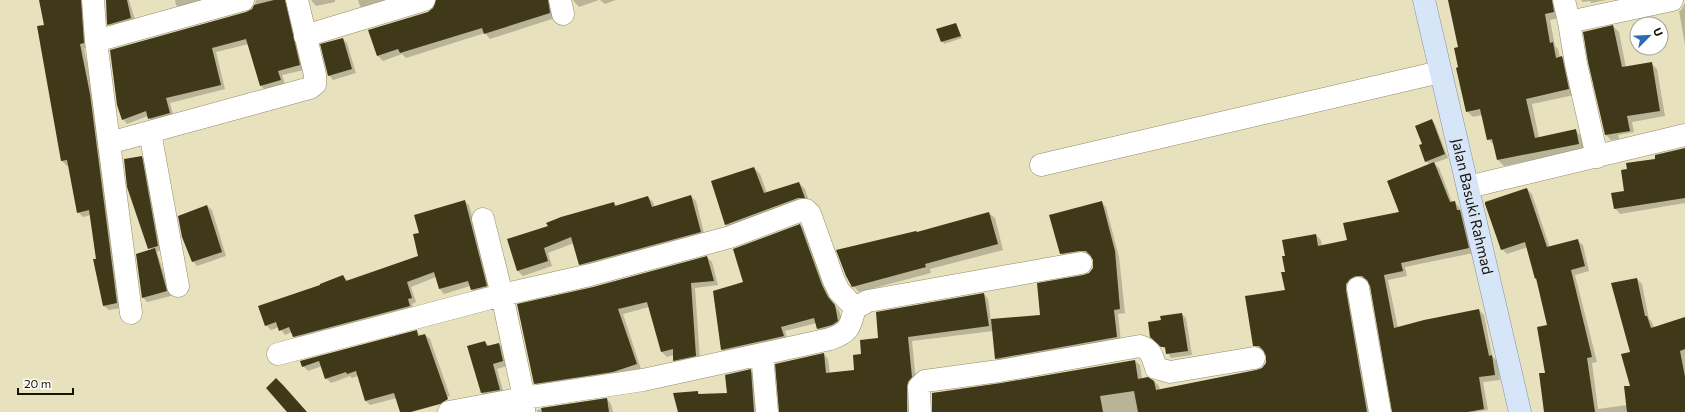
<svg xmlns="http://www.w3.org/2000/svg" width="1685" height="412" font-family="Commissioner,sans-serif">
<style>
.shadow{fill:#0003}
.building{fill:#3f391a}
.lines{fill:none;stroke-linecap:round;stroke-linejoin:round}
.minor-casing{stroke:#928c6b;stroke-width:23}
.major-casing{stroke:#8190a1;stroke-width:23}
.minor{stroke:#fff;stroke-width:22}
.major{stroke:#d6e5f8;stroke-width:22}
.labels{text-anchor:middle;stroke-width:4;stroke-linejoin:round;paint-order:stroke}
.street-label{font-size:15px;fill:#161307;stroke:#fff}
</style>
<rect width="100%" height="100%" fill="#e8e1bd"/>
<path class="shadow" d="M50,0h36l2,48h-4l10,52 27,208 -12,2 -5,-4 -13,-91 -8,2 -5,-5 -9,-47 -2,1 -5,-5 -24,-134 8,-2z
M110,0h19l7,23 -23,6 -5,-5z
M175,0h41l-35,10 -5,-5z
M256,0h34l14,70 -22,5 3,9 -20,6 -4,-4 -12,-42 -33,8 9,37 -55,14 4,15 -21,5 -5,-7 -21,8 -4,-5 130,-110z
M311,0h24v2l-19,4z
M358,0h44l-37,11 -5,-5z
M437,0h117l1,18 -65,21 -5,-6 -79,25 -4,-4 -19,7 -5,-5 -9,-25 59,-18 6,-4z
M573,0h26l-20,7z
M600,0h16l-11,4z
M1448,0h111v18l-9,2 5,26 3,3 2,9 2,-1 6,6 6,32 -42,9 7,34 36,-8 6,6 3,14 -80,16 -6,-6 -4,-15 -6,-6 -6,-24 -9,2 -6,-6 -7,-43 -1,-20z
M1581,0h25l-15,3 -1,-2 -7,1z
M1685,3v42l-6,-34 2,-1z
M956,24l6,14 -18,6 -6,-14z
M1613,26l6,6 7,36 25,-5 6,6 8,47 -33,6 2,10 -16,3 1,4 -8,1 -5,-5 -17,-74z
M343,39l4,4 9,30 -23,7 -4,-5z
M1431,120l4,4 13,34 -14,5 5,5 13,34h3l4,5 2,4 4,4 8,38 -68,14 2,9 -19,4 10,48 81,-18 5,5 8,41 5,5 3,19 -17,2 5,28 -13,2h-82l-22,-126 -3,-5 -7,-1 11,132h-415l44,-28 134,-23 5,4 2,14 12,2 5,5 1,4 96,-19 6,-2 4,-6 1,-8 -2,-4 -6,-1 -5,-5 32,-54v-19l30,-37 5,5 1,6 26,-5 52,-29 30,-47 -4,-4 -2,-17z
M1685,149v54l-65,11 -5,-6 10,-16 3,-22z
M141,157l5,4 16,89 -5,2 14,44 -24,6 -4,-5 8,-47z
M754,168l6,6 7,19 32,-10 6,6 5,15 -78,27 -6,-6 -14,-43z
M1527,189l5,5 18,54 28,-7 5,4 6,26 -14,4 22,87 -5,1 6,46 29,-4 4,-19v-33l6,-74 5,5 7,35 3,3 2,6 31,-10v94h-139v-39l3,-47 -21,-79 -21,7 -5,-5z
M691,196l5,5 9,36 -120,32 -5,-5 -6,-21 -26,10 4,13 -29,10 -5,-5 -10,-31 41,-13 64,-24 4,3 31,-9 5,5 2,5z
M464,201l5,4 22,85 -15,4 -4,-4 -2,-4 -26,8 -4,-5 -4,-12 -25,10 5,15 -4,2 2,7 -116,30 -5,-4 -1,-5 -7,3 -6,-8 -8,3 -5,-5 56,-39 21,-10 5,5 71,-24 2,-24z
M1101,202l5,5 13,50 6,56 -7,1 3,28 -120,21 -5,-5 -3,-27 -81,10 4,41 -4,30h-132l44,-58 4,5 2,15 25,-3 7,-16 17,-16 105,-45 4,5 3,21 50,-4 43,-40 5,-2 5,-6v-8l-3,-4 -7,-1 -19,3 -4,-4z
M207,206l5,4 14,46 -29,10 -4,-5z
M989,213l6,5 8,32 -73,19 1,4 -72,19 -6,-6 64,-53z
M800,225l5,5 22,61 5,12 7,7 4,14 -20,9 -5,-4 -1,-6 -32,8 3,10 -61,13 -5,-4 22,-67z
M707,257l5,5 6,23 -23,3 5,72 -21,5 -5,-5v-5l-7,2 -5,-5 -13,-45 -26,7 18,55 -23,7 -78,12 -5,-5 58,-95z
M1182,314l4,4 6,37 -21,3 -4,-7 -16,-15 11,-15z
M416,331l5,5 4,-1 5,4 20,57 -47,12 -6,-10 -27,7 -4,-4 -8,-25 -6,2 -2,-2 -19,7 -5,-5 -4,-12 -14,5 -5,-5 -1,-4z
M485,342l4,4 10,-2 5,4 3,18 -10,3 7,25 -17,3 -5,-4z
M750,370l5,5 3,37h-79l19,-20 2,3 28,-1z
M607,399l4,5 2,8h-76v-2z"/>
<path class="building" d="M39,0h42l3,43 -4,1 10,50 27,209 -14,3 -10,-47h3l-7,-49 -12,3 -10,-53 -6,1 -24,-135 7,-1z
M106,0h21l4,18 -24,7z
M274,0h11l15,65 -22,6 3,9 -21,6 -14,-47 -34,9 9,37 -55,13 4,15 -22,6 -2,-8 -24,9 -5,-15 -7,-55 136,-38 6,-3 2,-4z
M436,0h112l2,13 -66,21 -2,-6 -82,25 -2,-4 -21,7 -9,-26 60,-18 5,-4z
M1448,0h104l2,12 -9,2 5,29 3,-1 3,16 6,-2 7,33 -43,10 9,39 41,-9 3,15 -82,16 -5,-21 -5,1 -7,-31 -14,3 -10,-44 2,-1 -4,-19 4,-1z
M956,23l5,13 -20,6 -5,-13z
M1613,25l9,42 30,-5 8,49 -33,5 3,15 -25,4 -17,-73 -5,-30z
M343,38l9,31 -24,7 -8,-32z
M1432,119l13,35 -20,8 -6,-17 3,-1 -7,-18z
M1685,148v50l-71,11 -3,-16 13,-2 -3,-21 6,-1 -1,-6 29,-4v-4z
M142,156l16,90 -10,3 -21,-62 -3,-28z
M1434,162l16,40 5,-1 2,9h3l9,38 -68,15 2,8 -19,4 10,53 30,-8 55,-11 10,47 3,-1 3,20 -16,2 5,32 -16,3h-76l-22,-126 -3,-6 -5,-4h-6l-6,3 -4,5v6l21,122h-229l-4,-21 -34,5 3,16h-171v-19l69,-10 134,-23 3,19 10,-2 6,4 2,9 100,-20 6,-2 4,-5v-7l-3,-6 -4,-4h-6l-8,-50 40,-6 -4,-18h4l-3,-16h3l-3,-16 34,-6 2,12 29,-6 -4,-17 56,-11 -12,-31z
M754,167l10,26 35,-11 6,16h-7l-73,27 -14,-44z
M1527,188l20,59 31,-8 7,27 -14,4 21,87 -5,1 8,54h-51l-5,-39h6l-8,-46 10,-2 -11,-47 -1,1 -10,-37 -24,8 -16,-46v-2z
M691,195l10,37 -122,33 -8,-28 -27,11 4,13 -31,10 -10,-32 41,-13 -2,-3 15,-6 53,-15 1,4 33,-10 4,11z
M465,200l22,86 -16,4 -3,-9 -29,8 -5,-17 -27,10 5,16 -4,1 2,7 -117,31 -4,-10 -10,4 -3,-9 -11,4 -7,-20 62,-21v-1l23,-9 3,6 72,-25 -5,-22 6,-1 -5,-18z
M1102,201l13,50 5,58 -6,1 3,27 -122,22 -4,-40 49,-4 -3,-32 46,-8 6,-2 4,-5v-8l-3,-5 -4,-4h-7l-19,3 -11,-39z
M207,205l15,47 -30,10 -10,-25 -4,-21z
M989,212l9,32 -73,20 1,3 -74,20 -6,-11 -10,-26 80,-19 1,1z
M800,224l22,61 6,12 7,8 3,16 -6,4 -15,4 -3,-11 -33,9 3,9 -63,14 -8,-59 30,-9 -10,-33z
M155,248l12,43 -25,7 -6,-44z
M707,256l7,25 -23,2 5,73 -23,5v-12l-12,3 -14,-50 -29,7 19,55 -24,8 -79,12 -17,-80 76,-17z
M1637,278l8,38h2l4,12 34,-11v32l-5,2 5,26v35h-58l-3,-26h6l-9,-32 9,-2 -19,-69z
M984,293l5,33 -81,11 4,40 -4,5 -1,5v25h-128l-4,-48 49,-11 2,20 28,-3 -1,-15 8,-1 -1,-14 18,-2 -2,-26z
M1182,313l6,38 -22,3 -1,-7h-4l-11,-10 -2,-15 13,-2 -1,-4z
M417,330l1,6 7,-2 23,65 -8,5 -29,8h-11l-6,-19 -29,8 -9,-30 -9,3 -1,-2 -21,7 -6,-18 -17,6 -2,-6z
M485,341l2,5 12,-3 4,18 -10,3 7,26 -19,3 -14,-47z
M751,369l3,43h-76l-5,-19 25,-2v3l29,-1 -2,-18z
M276,378l7,7 24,27h-20l-21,-24z
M607,398l2,14h-67l-1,-4z"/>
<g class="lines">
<defs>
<path id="minor" d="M93,0l3,41 13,102 201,-55 5,-4v-9l-18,-75
M560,0l3,14
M1564,0l5,22
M305,36l119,-36
M96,41l147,-41
M150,132l28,154
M109,143l22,170
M1597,157l-21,-93 -7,-42 103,-22
M1041,165l399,-93
M1468,187l217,-52
M1358,288l22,124
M278,354l224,-59 -19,-76
M762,354l5,58
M449,412l75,-14 119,-18 187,-41c20,-7 20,-12 25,-31l13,-7 213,-38
M524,412v-14l-22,-103 88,-20 140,-38 72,-27h4l4,4 24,67 5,10 16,17
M920,412l-1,-25 6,-6 74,-10 141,-25c11,3 13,12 16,22l14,4 84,-14"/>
<g id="major">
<path id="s1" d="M1424,0l96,412"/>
</g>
</defs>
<use href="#minor" class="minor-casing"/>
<use href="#major" class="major-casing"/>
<use href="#minor" class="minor"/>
<use href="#major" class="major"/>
</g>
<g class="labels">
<g class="street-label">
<text dy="5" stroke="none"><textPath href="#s1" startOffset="212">Jalan Basuki Rahmad</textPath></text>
</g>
</g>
<g transform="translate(1649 36) rotate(66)"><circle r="19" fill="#ffffff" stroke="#a2a19c"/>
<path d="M0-3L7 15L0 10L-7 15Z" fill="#296cbd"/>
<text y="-6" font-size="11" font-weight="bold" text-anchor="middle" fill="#161307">U</text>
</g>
<path d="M18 388v6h55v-6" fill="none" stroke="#161307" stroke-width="2"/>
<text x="24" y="388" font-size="12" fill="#161307" stroke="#ffffff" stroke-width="3" paint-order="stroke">20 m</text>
</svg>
